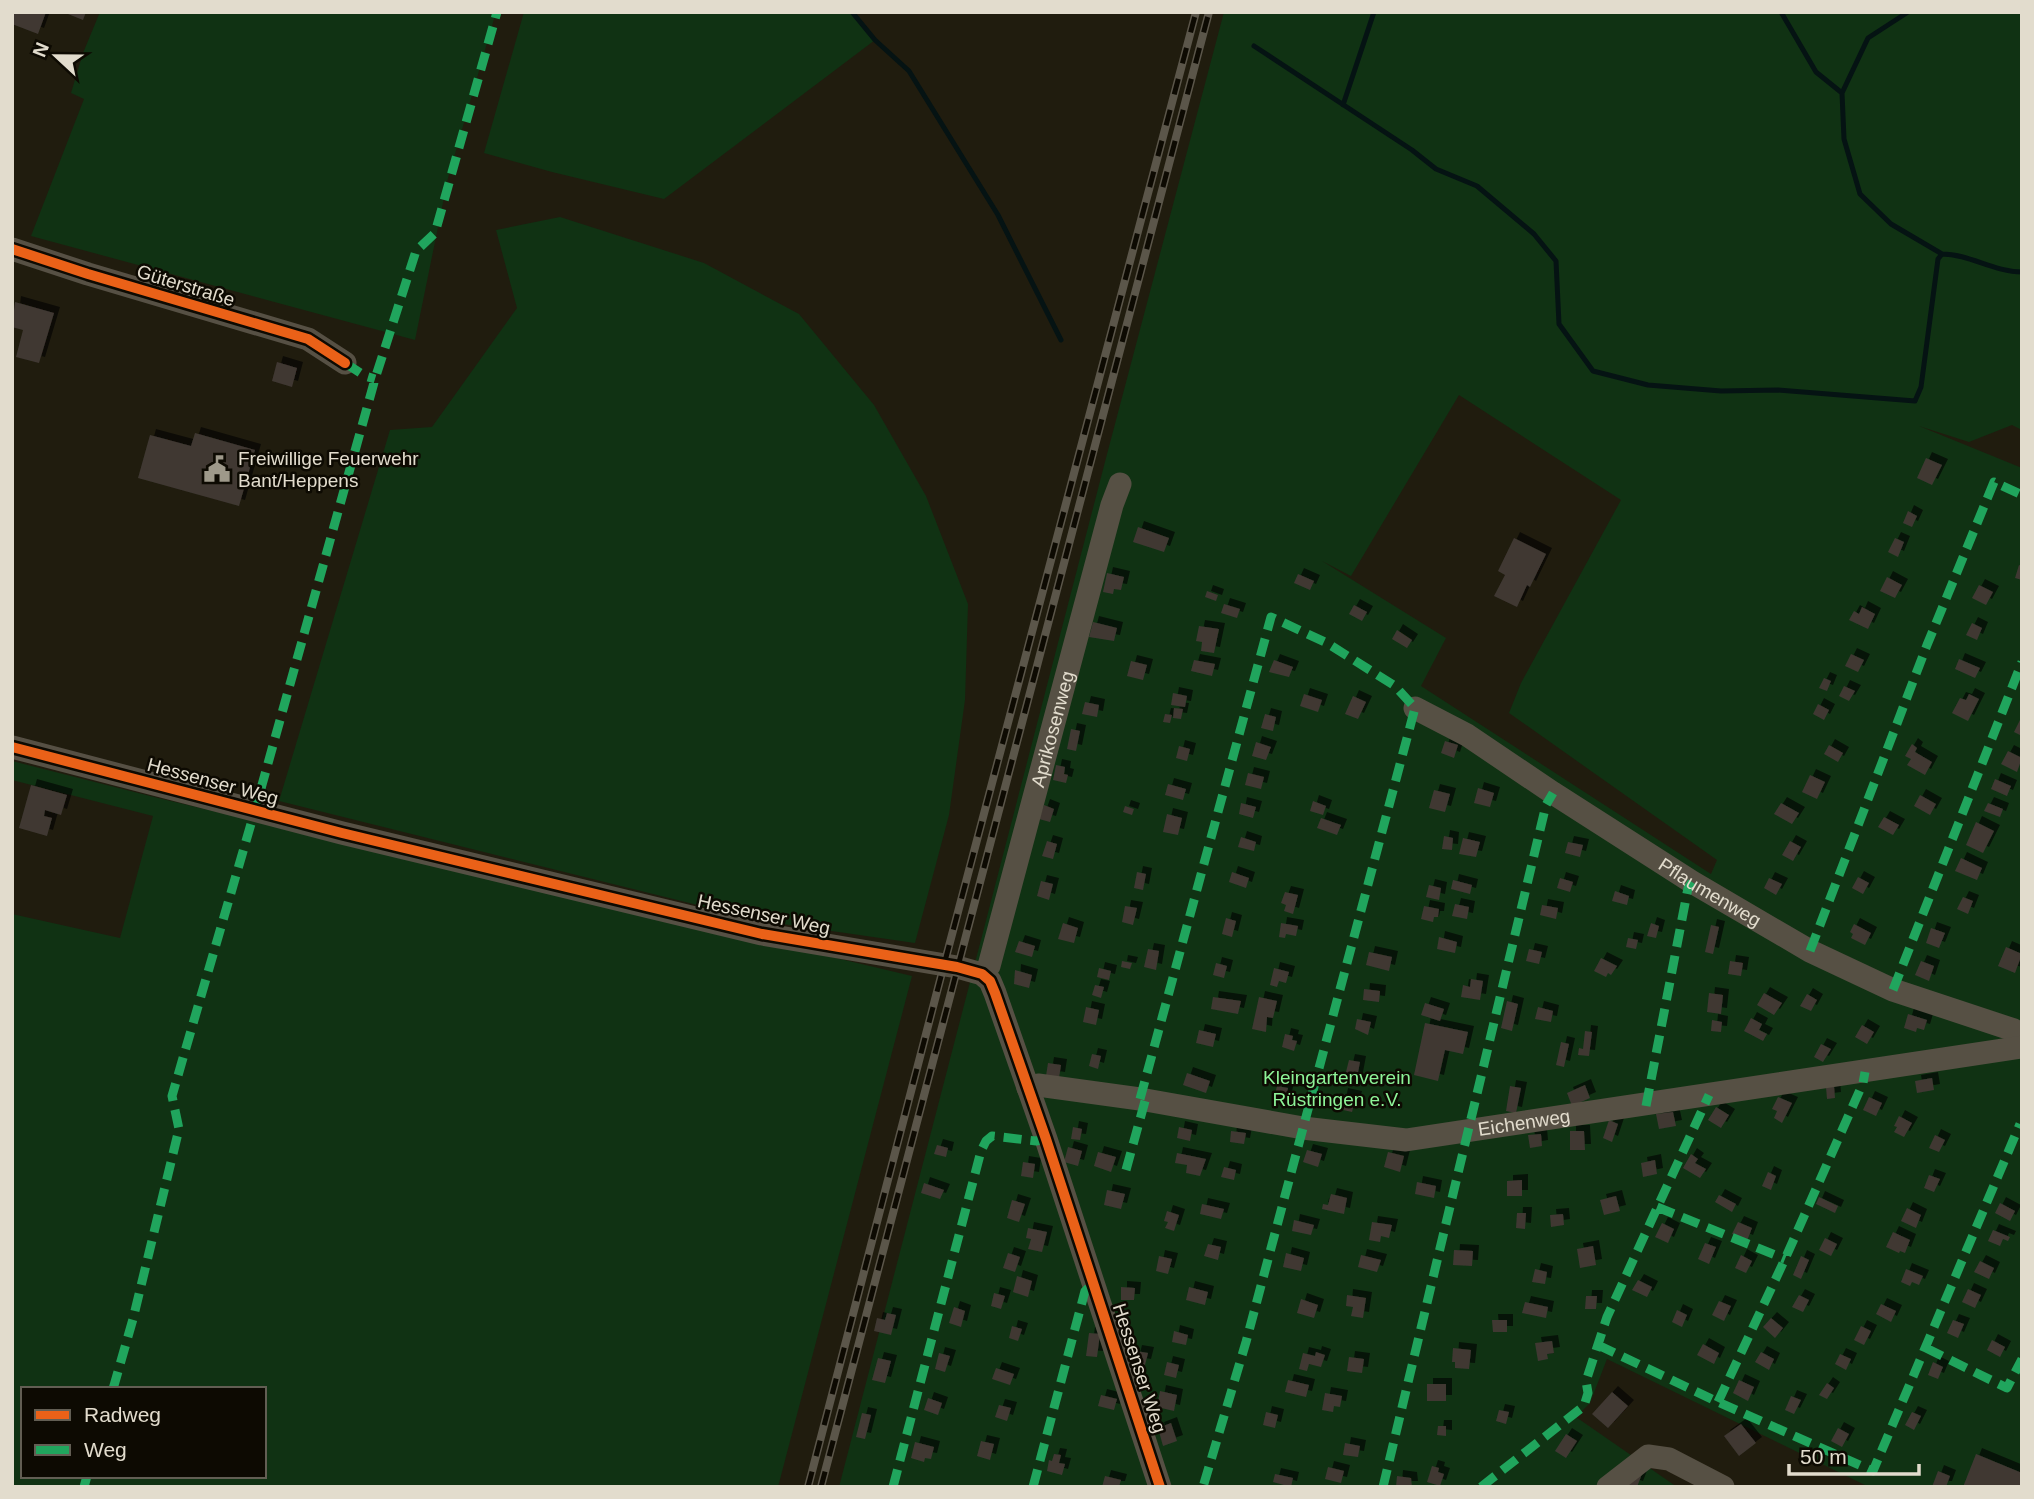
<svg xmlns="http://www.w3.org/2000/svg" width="2034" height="1499" font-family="Helvetica,sans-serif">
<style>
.green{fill:#103213;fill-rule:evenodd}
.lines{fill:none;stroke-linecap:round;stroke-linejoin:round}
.stream{stroke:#051313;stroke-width:5}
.building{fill:#3f3833;filter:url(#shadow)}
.minor{stroke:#565044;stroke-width:23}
.rail-casing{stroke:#5b564a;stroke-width:8}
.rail{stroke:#0d0a02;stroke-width:5;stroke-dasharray:16;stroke-linecap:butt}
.quiet{stroke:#20a55d;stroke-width:9;stroke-dasharray:18 9;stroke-linecap:butt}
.cycleway-casing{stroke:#0d0a02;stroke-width:15}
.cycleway{stroke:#ea6118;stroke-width:10}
.labels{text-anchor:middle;stroke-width:5;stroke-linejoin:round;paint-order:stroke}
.street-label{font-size:19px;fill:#e2dccd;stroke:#0d0a02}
.poi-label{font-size:19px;fill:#e2dccd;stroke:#0d0a02;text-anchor:start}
.park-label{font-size:19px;fill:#8ef498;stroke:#0d0a02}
</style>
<defs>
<filter id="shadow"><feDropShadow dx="6" dy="-6" stdDeviation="0" flood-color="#0009"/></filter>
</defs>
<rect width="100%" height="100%" fill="#201c0e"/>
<path class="green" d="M100,12h396l-48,166 -33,162 -384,-104 53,-137 -13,-6 12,-40z
M524,12h328l23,28 -211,159 -112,-27 -68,-19z
M1224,12h798v418l-10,-5 -43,17 -50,-16 103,42v1019h-153l-262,-128 -17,44 -14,14 101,70h-838l267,-1029zM1459,395l162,105 -100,183 -12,30 208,147 -6,14 -290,-188 25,-48 -124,-77 29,15z
M560,217l144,46 95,51 75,91 52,91 42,108 -3,96 -16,115 -34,128 -153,-22 -483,-120 111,-371 42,-3 85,-119 -21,-78z
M12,761l146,37 754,178 -134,511h-766v-573l108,24 33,-122 -141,-36zM23,1389h241v87h-241z"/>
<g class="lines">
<path class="stream" d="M852,12l23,28 34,31 89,144 63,125
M1781,12l35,60 26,21
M1908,12l-40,26 -26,55 2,46 16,55 31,30 51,30
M1254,46l158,104 24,19 41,17 57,48 22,27 3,63 34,47 55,14 73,6 57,-1 137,11 6,-14 17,-128 4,-5c27,0 52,18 80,18
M1343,105l31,-93"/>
</g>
<path class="building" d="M12,12h34l-8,22 -26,-10z
M63,12h23l-3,8z
M15,302l39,11 -15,50 -23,-6 7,-27 -11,-3z
M277,362l20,6 -5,19 -20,-6z
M195,433l60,17 -16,56 -101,-28 12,-43 41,11z
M1926,458l16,7 -10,20 -15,-7z
M1908,511l9,5 -5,11 -9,-4z
M1138,527l31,11 -5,14 -31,-10z
M1514,538l32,16 -16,33 -3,-2 -10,22 -23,-11 11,-21 -7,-4z
M1895,538l9,4 -6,15 -10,-5z
M2019,565l3,1v14l-7,-2z
M1107,573l17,4 -3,13 -7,-1 -1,5 -10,-2z
M1298,574l16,7 -4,9 -16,-7z
M1887,577l15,8 -7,13 -15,-7z
M1979,585l14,7 -7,13 -14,-7z
M1207,591l11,4 -2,6 -11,-4z
M1224,604l16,5 -3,9 -16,-5z
M1354,605l13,7 -5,9 -13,-7z
M1862,607l13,7 -7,15 -19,-9 5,-9 5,3z
M1093,622l24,6 -3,13 -25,-4z
M1972,623l10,5 -5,12 -11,-5z
M1199,626l20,3 -5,24 -13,-2 1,-9 -6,-1z
M1397,630l15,10 -5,8 -15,-9z
M1851,654l13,6 -6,12 -13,-6z
M1959,659l21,9 -5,10 -20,-9z
M1194,660l21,4 -3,12 -21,-5z
M1274,660l19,7 -4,10 -20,-5z
M1131,661l16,4 -4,15 -16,-4z
M1824,678l7,3 -4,10 -8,-3z
M1844,686l11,5 -6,10 -10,-5z
M1173,693l14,3 -2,11 -14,-2z
M1304,694l18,6 -4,12 -18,-6z
M1969,694l10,5 -11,22 -16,-8 8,-15 6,2z
M1353,696l13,6 -8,17 -13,-5z
M1085,702l14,3 -2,12 -15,-3z
M1818,704l11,6 -5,10 -11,-6z
M1174,708l9,1 -2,10 -8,-1z
M1165,714l7,1 -2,8 -7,-1z
M1265,714l11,3 -3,14 -12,-3z
M2020,720l2,1v15l-8,-4z
M1071,729l9,2 -4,20 -9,-2z
M1445,741l13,4 -4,13 -13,-5z
M1256,742l15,5 -5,13 -14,-4z
M1912,744l5,4 -2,4 17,10 -7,13 -18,-10 4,-6 -6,-3z
M1829,745l14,8 -5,9 -14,-8z
M1179,746l11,3 -3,12 -11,-3z
M2008,751l14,7 -5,14 -16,-8z
M1056,765l9,2 -1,7 4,1 -2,8 -13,-3z
M1248,773l16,4 -3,12 -16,-4z
M1810,775l15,7 -8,17 -15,-7z
M1995,779l16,7 -4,10 -16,-7z
M1168,784l18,5 -3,11 -18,-5z
M31,785l36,10 -6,20 -16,-5 -1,6 8,2 -5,18 -28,-8z
M1478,788l16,5 -4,14 -16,-4z
M1434,790l16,4 -5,18 -16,-4z
M1920,795l16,9 -6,11 -16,-9z
M1313,801l13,5 -3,9 -13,-4z
M1241,803l15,4 -3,11 -14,-4z
M1781,803l18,10 -7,11 -18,-10z
M1988,803l15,6 -3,8 -16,-6z
M1044,805l10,4 -4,13 -11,-3z
M1125,806l9,3 -2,6 -9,-3z
M1167,814l15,4 -4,17 -15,-3z
M1884,817l15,8 -6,10 -15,-8z
M1321,818l20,7 -4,10 -20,-7z
M1976,822l18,9 -11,22 -17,-8z
M1444,836l9,2 -1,12 -10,-1z
M1241,837l15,5 -2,9 -16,-4z
M1463,838l17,4 -4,15 -17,-3z
M1047,841l10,3 -4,15 -11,-3z
M1790,841l11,6 -8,14 -11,-6z
M1568,842l15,3 -3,12 -15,-4z
M1961,858l21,10 -5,12 -22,-9z
M1137,872l9,2 -3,16 -9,-2z
M1232,872l17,6 -3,10 -17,-6z
M1858,877l11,6 -6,11 -11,-6z
M1560,878l13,4 -3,10 -13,-4z
M1769,878l13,6 -6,11 -12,-7z
M1453,880l19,5 -2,9 -19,-5z
M1041,881l12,3 -4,16 -12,-4z
M1429,885l12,3 -2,12 -13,-3z
M1615,891l14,5 -2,9 -15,-4z
M1285,892l13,3 -5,19 -9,-3 2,-6 -5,-2z
M1963,897l10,4 -5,13 -11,-5z
M1455,904l14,3 -2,12 -15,-3z
M1542,905l16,3 -2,11 -16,-4z
M1125,906l12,2 -4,17 -11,-3z
M1424,906l15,3 -1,8h-4l-1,5 -12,-3z
M1226,918l10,3 -4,16 -10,-3z
M1063,923l15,5 -4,15 -16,-4z
M1281,923l17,3 -2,10 -10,-2 -1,4 -6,-1z
M1651,923l8,3 -3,12 -9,-2z
M1854,924l17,9 -6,12 -14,-7 2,-4 -3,-2z
M1711,925l8,2 -6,27 -8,-2z
M1931,928l14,5 -6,15 -13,-5z
M1439,937l18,5 -2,11 -18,-4z
M1628,938l10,2 -2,9 -10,-2z
M1019,941l16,5 -3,11 -17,-5z
M2006,947l16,7 -7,19 -17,-7z
M1148,949l11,2 -3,19 -12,-3z
M1529,949l13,3 -3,12 -13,-3z
M1369,952l23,5 -3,14 -23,-6z
M1601,958l16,8 -6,9 -3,-2 -2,4 -12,-6z
M1122,961l10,2 -2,6 -9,-2z
M1730,961l13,2 -2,13 -13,-2z
M1921,961l13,5 -5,15 -14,-6z
M1216,963l11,3 -3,12 -11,-3z
M1099,968l12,3 -2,9 -12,-3z
M1274,968l15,4 -3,11 -7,-2 -2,6 -7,-2z
M1015,970l17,5 -3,13 -15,-4z
M1471,979l12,2 -3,19 -19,-3 2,-12 7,2z
M1095,985l9,2 -3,11 -9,-3z
M1364,989l16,2 -1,11 -16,-2z
M1709,993l14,2 -2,19 -14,-2z
M1764,993l18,10 -8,12 -17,-10z
M1807,994l10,6 -6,11 -11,-5z
M1213,997l28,4 -3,13 -27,-5z
M1259,997l18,4 -4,17 -6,-1 -1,15 -14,-3z
M1507,1001l11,3 -6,27 -11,-3z
M1425,1003l19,6 -4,12 -19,-6z
M1086,1007l13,3 -3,15 -13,-3z
M1538,1007l15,4 -2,11 -16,-3z
M1908,1014l19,6 -3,10 -7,-2 -1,4 -12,-4z
M1751,1018l11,6 -3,6 8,4 -4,7 -19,-10z
M1357,1019l14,3 -3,13 -13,-6z
M1712,1020l10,2 -1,10 -10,-1z
M1425,1023l43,9 -5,22 -18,-4 -7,31 -24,-6z
M1862,1025l12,7 -7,12 -12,-7z
M1199,1030l17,4 -3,13 -17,-4z
M1585,1031l7,1 -3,24 -11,-1 1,-7 4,1z
M1285,1034l8,2 -1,4 5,1 -3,10 -12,-4z
M1561,1042l8,2 -5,23 -8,-2z
M1821,1044l10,5 -8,13 -9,-5z
M1092,1054l9,2 -3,13 -9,-3z
M1349,1060l11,2 -3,16 -12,-2z
M1048,1063l13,2 -2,13 -13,-2z
M1187,1073l23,8 -4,12 -23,-8z
M1932,1078l2,12 -17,3 -2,-12z
M1585,1085l5,13 -18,8 -5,-13z
M1277,1086l11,2 -3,14 -11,-3z
M1510,1086l11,2 -5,25 -10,-2z
M1834,1086l1,12 -8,1 -1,-12z
M1342,1094l14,3 -4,15 -13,-3z
M1778,1097l14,6 -10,20 -8,-5 3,-7 -5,-2z
M1869,1097l13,6 -6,13 -13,-6z
M1716,1107l13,8 -8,13 -13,-8z
M1673,1112l3,14 -17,3 -3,-15z
M1899,1116l13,7 -8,14 -10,-5 3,-5 -3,-1z
M1609,1120l9,4 -6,18 -9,-4z
M1073,1127l9,2 -2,11 -9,-1z
M1179,1127l13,3 -2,11 -13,-3z
M1231,1131l15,2 -2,11 -14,-2z
M1570,1131h14l1,19h-15z
M1541,1134l1,12 -12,2 -2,-13z
M1935,1135l10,5 -6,12 -10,-4z
M937,1145l11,3 -2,9 -12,-3z
M1068,1147l14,4 -4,15 -14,-4z
M1307,1150l15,4 -4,13 -15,-5z
M1098,1152l18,5 -5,15 -17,-6z
M1388,1152l16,4 -4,16 -16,-5z
M1177,1153l29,6 -6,17 -14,-3 1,-8 -12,-2z
M1691,1154l7,5 -3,4 11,6 -6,9 -17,-10z
M1655,1160l2,14 -14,3 -2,-14z
M1023,1162l12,2 -2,14 -12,-2z
M1224,1167l12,3 -2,10 -13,-3z
M1768,1172l8,4 -5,14 -9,-4z
M1929,1175l11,4 -6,13 -10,-4z
M1522,1180v16h-15v-15z
M1417,1182l19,4 -2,12 -19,-4z
M924,1183l20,7 -4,9 -19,-6z
M1107,1190l18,4 -4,15 -17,-4z
M1331,1194l16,4 -3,16 -22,-5 1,-5 5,1z
M1719,1195l17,9 -4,8 -17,-10z
M1616,1196l4,15 -16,4 -4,-15z
M1819,1197l19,9 -3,7 -19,-9z
M1012,1200l13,4 -6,18 -12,-4z
M2000,1203l15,8 -5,10 -15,-8z
M1202,1204l22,5 -3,10 -21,-5z
M1907,1208l14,7 -5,13 -15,-7z
M1167,1211l12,4 -5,16 -9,-3 3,-6 -4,-1z
M1517,1213h9l-1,16 -9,-1z
M1563,1214l1,11 -13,2 -1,-12z
M1294,1220l20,5 -3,10 -19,-4z
M1372,1222l20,3 -3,13 -8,-2 -1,6 -11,-2z
M1738,1222l14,6 -5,13 -15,-7z
M1662,1223l12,6 -6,14 -13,-6z
M1028,1228l19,4 -5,20 -14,-3 3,-10 -5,-1z
M1993,1230l17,7 -2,4 -5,-2 -3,7 -12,-5z
M1893,1232l17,8 -5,13 -5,-2 -1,2 -13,-6z
M1825,1238l12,6 -6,12 -12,-6z
M1705,1243l11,4 -7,17 -11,-5z
M1208,1244l13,3 -3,13 -14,-4z
M1593,1246l3,19 -16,3 -3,-19z
M1454,1250l19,1 -1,15 -19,-1z
M1008,1253l12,4 -5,15 -12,-4z
M1286,1253l18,5 -3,13 -18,-4z
M1361,1255l20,5 -4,12 -19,-5z
M1741,1255l11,6 -6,12 -11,-5z
M1159,1256l13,3 -4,15 -12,-3z
M1801,1256l8,4 -8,19 -8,-4z
M1980,1261l14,7 -5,11 -15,-7z
M1535,1269l12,3 -2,12 -13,-2z
M1906,1269l17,7 -4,9 -7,-3 -2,4 -9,-4z
M1017,1276l15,5 -4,16 -15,-5z
M1638,1280l14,7 -5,10 -15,-7z
M1121,1287l14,1 -1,12h-13z
M1189,1287l19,5 -3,13 -19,-5z
M1968,1289l13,6 -6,13 -13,-6z
M994,1293l11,3 -4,13 -10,-3z
M1347,1295l19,3 -3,20 -12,-2 2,-9 -7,-1z
M1799,1295l10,5 -6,12 -11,-5z
M1586,1296h11l-1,13h-11z
M1301,1299l17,6 -4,13 -17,-5z
M1719,1301l12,5 -7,15 -12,-6z
M1525,1302l23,5 -2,11 -24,-5z
M1881,1304l15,7 -5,11 -15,-8z
M954,1307l11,4 -4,16 -12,-4z
M1677,1310l10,5 -5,12 -10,-5z
M887,1313l9,2 -5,20 -17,-4 3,-13 8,2z
M1771,1318l12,10 -8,10 -12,-11z
M1492,1320h15v12h-14z
M1953,1320l11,4 -6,14 -11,-5z
M1012,1326l10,3 -4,12 -9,-3z
M1861,1326l10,5 -7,14 -10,-5z
M1174,1331l14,4 -2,10 -14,-3z
M1089,1333l11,1 -3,23 -11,-1z
M1992,1340l13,7 -5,10 -13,-7z
M1552,1341l2,12 -7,1 1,5 -10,2 -3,-18z
M1703,1344l16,9 -5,11 -17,-9z
M1453,1348l18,2 -2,19 -14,-1v-6h-3z
M1136,1351l12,2 -3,12 -12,-2z
M1316,1352l9,3 -4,12 -12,-3 -2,7 -8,-2 4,-16 12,3z
M1761,1352l13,7 -5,11 -14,-8z
M939,1353l11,3 -5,16 -10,-3z
M1840,1354l11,5 -5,11 -11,-6z
M1349,1357l15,2 -2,14 -15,-2z
M878,1358l13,3 -6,22 -13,-3z
M1167,1362l12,3 -3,13 -12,-3z
M1933,1362l10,5 -5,12 -10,-4z
M996,1368l18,6 -4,11 -18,-6z
M1288,1380l21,5 -3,12 -21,-5z
M1739,1380l15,7 -6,14 -15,-8z
M1827,1383l7,5 -7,11 -8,-4z
M1427,1384h19v17h-19z
M1160,1391l17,4 -3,16 -17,-4z
M1612,1392l16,14 -20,22 -16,-14z
M1325,1393l17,3 -2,11 -6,-1 -1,6 -11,-2z
M1101,1395l16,4 -3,11 -16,-4z
M1791,1396l10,4 -7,14 -9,-4z
M928,1398l14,5 -4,12 -14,-5z
M999,1405l12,3 -4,13 -12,-4z
M1499,1410l10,2 -3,12 -10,-3z
M1266,1412l12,3 -3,13 -12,-3z
M1912,1412l9,4 -7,14 -9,-5z
M862,1413l9,2 -6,24 -9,-2z
M1171,1423l6,18 -14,5 -5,-18z
M1741,1424l15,19 -17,13 -15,-20z
M1438,1426h8v10l-9,-1z
M1838,1428l11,6 -7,13 -11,-6z
M1566,1434l11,7 -11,17 -11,-7z
M981,1441l13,3 -4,16 -13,-4z
M915,1442l19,5 -3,12 -6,-1 -1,4 -13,-4z
M1345,1443l15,3 -2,11 -15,-2z
M1054,1454l7,1 -2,8 6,1 -3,11 -15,-4 2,-11 3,1z
M1976,1454l46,19v14h-59z
M1432,1466l7,2 -1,4 6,2 -4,12 -13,-4z
M1328,1467l16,4 -3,12 -16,-4z
M1938,1471l12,5 -4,11h-14z
M1275,1474l18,4 -2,9 -18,-5z
M1642,1474l-5,13 -10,-3z
M1105,1476l16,4 -2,7h-17z
M1397,1476l14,2 1,9h-16z"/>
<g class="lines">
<g class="minor">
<path d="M12,249l76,25 220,65 37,24"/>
<path id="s1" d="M1415,708l52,27 86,58 139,89 118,69 83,39 121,40 8,13"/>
<path d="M12,747l330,86 420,101 195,33 25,7 8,7 5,12 51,146 114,348"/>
<path id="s2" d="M982,974l7,-8 123,-461 8,-21"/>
<path id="s3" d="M1028,1088l10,-3 102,14 163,29 103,12 616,-93"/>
<path d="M1608,1487l40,-31 21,3 54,28"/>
</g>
<defs>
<path id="rail" d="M808,1487l137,-526 251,-949
M821,1487l388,-1475"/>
</defs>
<use href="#rail" class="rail-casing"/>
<use href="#rail" class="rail"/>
<path class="quiet" d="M345,363l20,13 10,3
M1810,951l117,-306 67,-163 28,13
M1893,990l129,-328
M1140,1099l131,-482 56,26 68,43 20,22 -169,634 -43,145
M1646,1106l42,-218 4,-6
M1126,1170l19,-69
M1657,1207l128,52
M1598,1345l120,57 155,69 147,-347
M1926,1348l81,40 15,-29
M113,1389l20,-70 46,-190 -7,-33 83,-286 120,-431 41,-128 19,-18 62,-221
M1718,1402l67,-143 78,-176 2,-11
M84,1487l3,-11
M893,1487l88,-336 5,-10 6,-5 44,5 10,-2
M1033,1487l52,-196 9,-8
M1383,1487l163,-682 7,-12
M1481,1487l103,-81 4,-13 -2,-12 21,-64 102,-222"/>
<defs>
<path id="cycleway" d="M12,249l76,25 220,65 37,24
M12,747l330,86 420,101 195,33 25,7 8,7 5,12 51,146 114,348"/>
</defs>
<use href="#cycleway" class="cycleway-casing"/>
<use href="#cycleway" class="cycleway"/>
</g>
<defs>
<symbol id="civic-bare" viewBox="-9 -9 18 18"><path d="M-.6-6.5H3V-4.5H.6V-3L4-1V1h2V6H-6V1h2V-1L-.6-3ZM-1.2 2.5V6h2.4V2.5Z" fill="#9e998a" stroke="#0d0a02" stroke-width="2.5" paint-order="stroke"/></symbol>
</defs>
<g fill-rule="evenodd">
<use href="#civic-bare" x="198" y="450" width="38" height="38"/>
</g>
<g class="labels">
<g class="street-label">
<text transform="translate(186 285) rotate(17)" y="7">Güterstraße</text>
<text dy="7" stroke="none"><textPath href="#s2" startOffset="256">Aprikosenweg</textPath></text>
<text transform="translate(213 781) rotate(15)" y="7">Hessenser Weg</text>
<text dy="7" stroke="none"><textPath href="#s1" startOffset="348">Pflaumenweg</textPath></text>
<text transform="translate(764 914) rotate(12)" y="7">Hessenser Weg</text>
<text dy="7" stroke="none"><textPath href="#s3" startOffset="502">Eichenweg</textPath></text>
<text transform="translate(1140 1368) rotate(72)" y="7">Hessenser Weg</text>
</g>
<g class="poi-label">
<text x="238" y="465">Freiwillige Feuerwehr<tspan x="238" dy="22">Bant/Heppens</tspan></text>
</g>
<g class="park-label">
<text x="1337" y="1084">Kleingartenverein<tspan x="1337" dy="22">Rüstringen e.V.</tspan></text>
</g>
</g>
<rect width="2034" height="1499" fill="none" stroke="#e2dccd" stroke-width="28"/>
<rect x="21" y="1387" width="245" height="91" fill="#0d0a02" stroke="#625e53" stroke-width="2"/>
<rect x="35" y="1410" width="35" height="10" fill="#ea6118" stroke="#625e53" stroke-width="2"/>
<text x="84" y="1422" font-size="21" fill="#e2dccd">Radweg</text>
<rect x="35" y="1445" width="35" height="10" fill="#20a55d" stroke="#625e53" stroke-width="2"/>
<text x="84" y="1457" font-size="21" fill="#e2dccd">Weg</text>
<g transform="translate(56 56) rotate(292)" stroke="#0d0a02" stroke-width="5" paint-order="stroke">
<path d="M0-5L12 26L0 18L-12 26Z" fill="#e2dccd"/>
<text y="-10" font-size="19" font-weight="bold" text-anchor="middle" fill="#e2dccd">N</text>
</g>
<path d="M1789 1464v10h130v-10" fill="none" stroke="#e2dccd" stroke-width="3.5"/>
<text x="1800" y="1464" font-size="21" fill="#e2dccd" stroke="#0d0a02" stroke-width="5" paint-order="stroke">50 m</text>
</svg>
